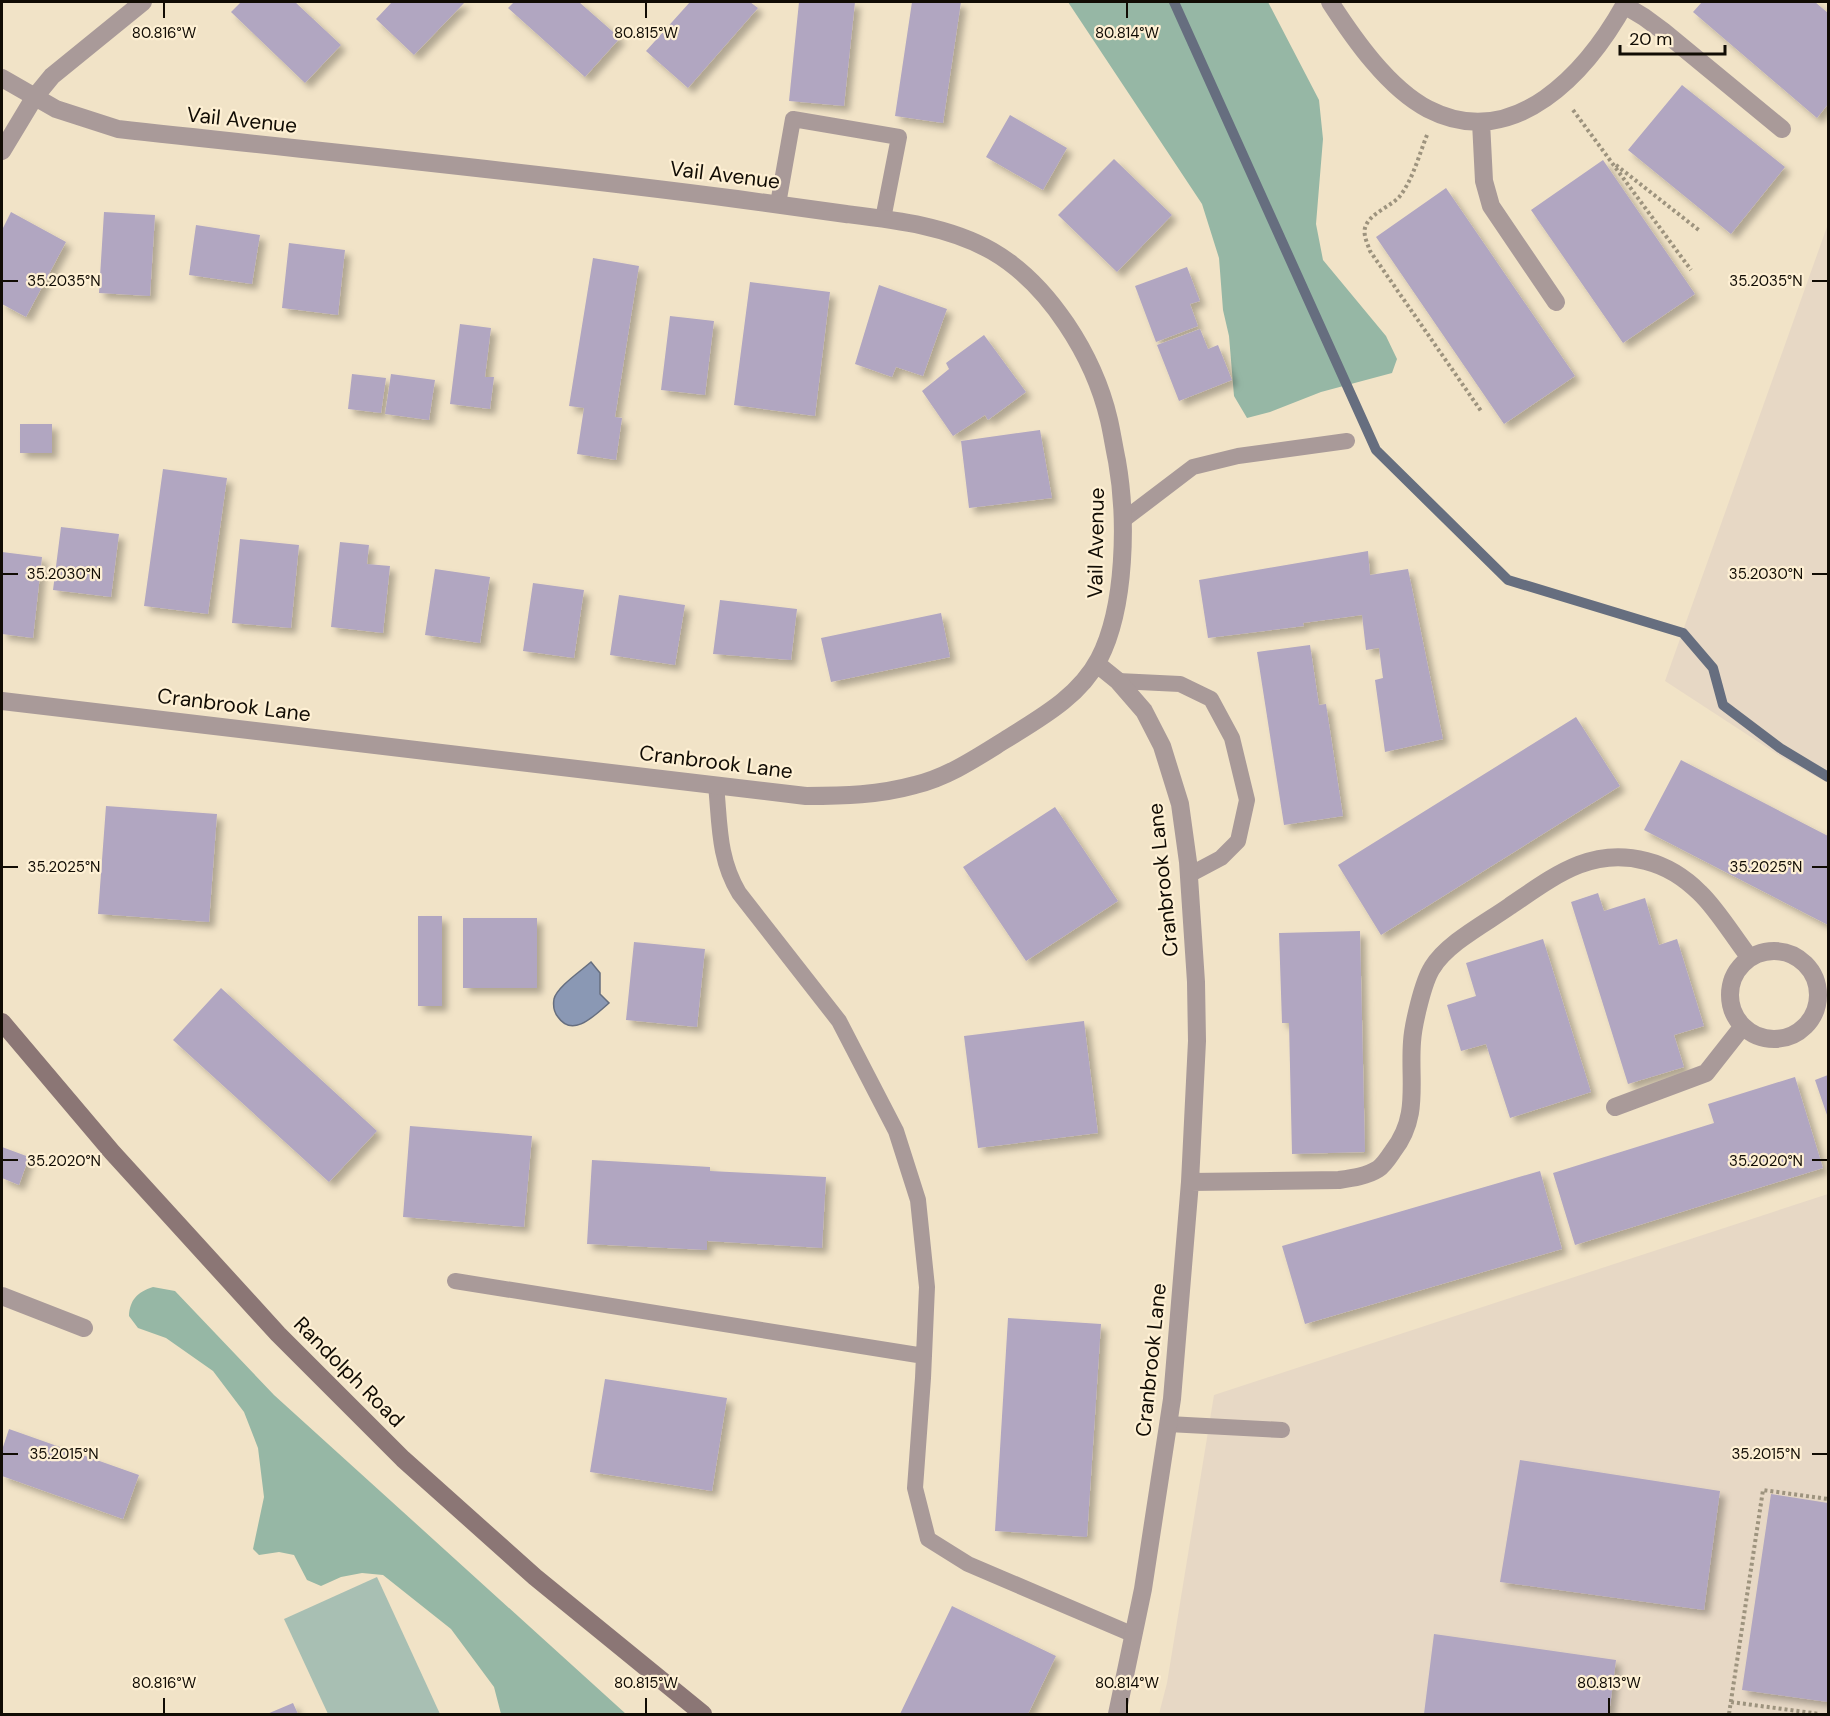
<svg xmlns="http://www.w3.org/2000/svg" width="1830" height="1716" font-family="'DM Sans',sans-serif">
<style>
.commercial{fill:#e7d8c5}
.green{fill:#a8bfb3}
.forest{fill:#96b7a5}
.water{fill:#8a98b4;stroke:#666e7f;stroke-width:1.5}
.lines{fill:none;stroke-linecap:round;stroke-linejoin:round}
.stream{stroke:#666e7f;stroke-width:10}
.building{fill:#b1a6c1;filter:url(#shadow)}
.path{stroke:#9d937e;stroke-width:4;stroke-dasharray:3 3;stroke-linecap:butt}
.lane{stroke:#a99a99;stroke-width:16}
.street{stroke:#a99a99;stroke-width:18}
.secondary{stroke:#8b7675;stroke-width:18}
.ticks{fill:none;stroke:#110c04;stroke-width:2}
.labels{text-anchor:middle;stroke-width:4.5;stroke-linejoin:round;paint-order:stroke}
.street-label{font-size:21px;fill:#110c04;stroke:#fef0d4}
.ticks-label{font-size:15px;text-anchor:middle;fill:#110c04;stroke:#fef0d4;stroke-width:4.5;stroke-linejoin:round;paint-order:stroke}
</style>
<defs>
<filter id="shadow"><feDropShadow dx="5.5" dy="5.5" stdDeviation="3" flood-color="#0004"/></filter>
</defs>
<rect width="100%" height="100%" fill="#f1e3c7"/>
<path class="commercial" d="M1828,224v559l-45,-25 -118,-77z
M1828,1194v520h-669l8,-31 47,-288z"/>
<path class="green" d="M377,1577l63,137h-112l-44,-95z"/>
<path class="forest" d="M1068,2h200l51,98 4,39 -7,85 7,36 63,76 11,23 -5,14 -71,19 -51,20 -23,6 -13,-22 -5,-60 -6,-26 -4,-52 -17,-54z
M153,1287l22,4 99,104 352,319h-125l-7,-27 -43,-58 -68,-54 -21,-2 -21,4 -20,9 -14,-6 -13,-25 -15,-3 -20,3 -6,-6 11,-52 -6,-49 -14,-36 -31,-41 -47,-33 -28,-10 -9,-12c1,-16 8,-24 24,-29z"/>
<path class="water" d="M591,962l9,11v21l9,9c-13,11 -36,36 -51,14 -4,-5 -5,-12 -4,-18 3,-12 27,-28 37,-37z"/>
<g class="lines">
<path class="stream" d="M1174,2l202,448 132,130 175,53 30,35 10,37 57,43 48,29"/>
</g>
<path class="building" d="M241,2h54l46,43 -36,38 -74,-71z
M392,2h73l-51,53 -38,-36z
M514,2h65l41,36 -35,39 -77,-69z
M690,2h60l8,6 -70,80 -42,-37z
M799,2h56l-11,104 -55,-5z
M912,2h49l-18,121 -48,-7z
M1702,2h113l13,11v91l-11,14 -124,-106z
M1682,85l103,82 -54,67 -103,-84z
M1010,115l57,33 -24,42 -57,-33z
M1114,159l58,56 -55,57 -59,-57z
M1603,160l92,134 -72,49 -92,-133z
M1446,188l129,188 -71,48 -128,-187z
M11,212l55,30 -40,75 -24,-13v-74z
M104,212l51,3 -5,81 -51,-3z
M196,225l64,10 -8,49 -63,-9z
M289,243l56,7 -7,65 -56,-7z
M593,258l46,8 -24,151 7,1 -6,42 -39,-6 7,-46 -15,-2z
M1187,267l13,34 -10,3 8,22 -42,16 -21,-56z
M750,282l80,10 -15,124 -81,-11z
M879,285l68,24 -24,67 -27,-9 -4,10 -37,-13z
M670,316l44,5 -9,74 -44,-5z
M460,324l31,4 -6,49h9l-4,32 -40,-5z
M1200,329l8,20 10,-4 14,35 -53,21 -22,-56z
M984,335l42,57 -38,28 -3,-5 -32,21 -31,-45 27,-22 -3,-6z
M352,374l34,4 -5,35 -33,-4z
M391,374l44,6 -6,40 -44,-6z
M20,424h32v29h-32z
M1040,430l12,68 -83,10 -8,-67z
M163,469l64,9 -19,136 -64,-8z
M61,527l58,7 -8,63 -58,-7z
M240,539l59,6 -8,83 -59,-5z
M340,542l29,3 -2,19 23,2 -7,67 -52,-6z
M1368,551l2,24 38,-6 35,170 -58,13 -10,-72 8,-2 -4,-30 -13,2 -4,-35 -59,8 1,3 -96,12 -9,-58z
M2,552l40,5 -9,81 -31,-4z
M435,569l55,8 -10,66 -55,-8z
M533,583l51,7 -10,68 -51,-7z
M619,595l66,10 -10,60 -65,-10z
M720,600l77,9 -6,51 -78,-6z
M941,613l9,44 -119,25 -10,-44z
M1310,645l9,60 7,-1 17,112 -59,9 -27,-173z
M1576,717l44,69 -239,149 -43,-70z
M1681,760l147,76v89l-184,-95z
M106,806l111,8 -8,108 -111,-8z
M1055,807l63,94 -92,60 -63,-94z
M1598,893l6,18 41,-13 14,47 18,-6 27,87 -30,9 10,32 -56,17 -57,-182z
M418,916h24v90h-24z
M463,918h74v70h-74z
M1360,931l5,221 -73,2 -3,-131h-7l-3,-90z
M1543,939l48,153 -81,26 -24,-74 -25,7 -14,-46 29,-9 -10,-33z
M634,942l71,7 -8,78 -71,-7z
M221,988l156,143 -48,51 -156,-142z
M1084,1021l14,112 -120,15 -14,-112z
M1828,1075v43l-13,-38z
M1795,1077l28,91 -248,77 -22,-72 161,-50 -6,-19z
M410,1126l122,10 -8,91 -121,-10z
M2,1147l27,10 -10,28 -17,-7z
M592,1160l118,7v4l116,6 -4,71 -115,-7v9l-120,-6z
M1540,1171l22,78 -257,75 -23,-78z
M1008,1318l93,6 -14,213 -92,-6z
M605,1379l122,19 -15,93 -122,-19z
M9,1429l130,46 -16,44 -121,-43v-26z
M1520,1460l200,31 -16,119 -204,-28z
M1771,1494l57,9v199l-86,-12z
M952,1606l104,50 -28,58h-128z
M1434,1634l182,26 -7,54h-185z
M293,1703l5,11h-31z"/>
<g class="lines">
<path class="path" d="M1573,110l118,160
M1427,135c-8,20 -14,44 -27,61 -9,11 -31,17 -35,32 -2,7 3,17 5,23l111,160
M1616,165l84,66
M1731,1702l89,12
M1729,1714l34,-224 65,9"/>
<path class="lane" d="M778,204l15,-85 106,18 -16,82
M1122,521l71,-54 45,-11 109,-15
M1118,681l62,3 31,15 21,39 15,62 -9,41 -17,17 -32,17
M716,785c4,39 2,73 23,108l100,128 57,110 22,69 9,87 -4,91 -8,110 13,51 40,25 166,71
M455,1281l469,75
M1168,1424l114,6"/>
<path class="street" d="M1330,2c24,37 58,86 98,107 87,45 160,-38 198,-107
M1624,5l20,12 19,14 119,98
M2,78l54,31 62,20c207,23 414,43 619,70 37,5 73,10 109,15 49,6 102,12 146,37 57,33 102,105 117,169 3,13 5,27 8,41 10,57 9,146 -18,198 -20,38 -59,59 -94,81 -29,18 -57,37 -90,45 -36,10 -71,11 -109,11l-804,-95
M1481,122l3,59 7,25 65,96
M2,151l32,-53 18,-22 91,-74
M1097,664l21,17 26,30 18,35 18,58 8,58 8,120 1,59 -7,141 -18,217 -29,190 -26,125
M1730 995a44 44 0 1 1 88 0a44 44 0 1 1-88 0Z
M1615,1107l91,-34 37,-47
M1190,1182l149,-2c14,-2 28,-4 39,-11 6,-4 11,-12 15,-18 27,-35 16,-68 19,-109 1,-17 11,-60 20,-74 15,-25 54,-45 78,-62 43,-29 81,-60 136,-45 20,5 39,17 54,32 17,16 35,46 50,65
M2,1296l82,32"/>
<path class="secondary" d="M2,1022l110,130 166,182 125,125 132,118 168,137"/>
</g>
<path class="ticks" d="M164,3v15M646,3v15M1127,3v15M3,281h15M1812,281h15M3,574h15M1812,574h15M3,867h15M1812,867h15M3,1160h15M1812,1160h15M3,1454h15M1812,1454h15M164,1698v15M646,1698v15M1127,1698v15M1609,1698v15"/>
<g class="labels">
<g class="street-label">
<text transform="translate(242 120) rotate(6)" y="7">Vail Avenue</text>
<text transform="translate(725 175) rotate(7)" y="7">Vail Avenue</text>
<text transform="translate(1096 543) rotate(-89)" y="7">Vail Avenue</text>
<text transform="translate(234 705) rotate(7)" y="7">Cranbrook Lane</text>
<text transform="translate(716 762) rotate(7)" y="7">Cranbrook Lane</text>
<text transform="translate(1163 880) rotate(-96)" y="7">Cranbrook Lane</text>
<text transform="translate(1151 1360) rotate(-84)" y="7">Cranbrook Lane</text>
<text transform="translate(349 1372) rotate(45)" y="7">Randolph Road</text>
</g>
</g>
<g class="ticks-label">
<text x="164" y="38">80.816°W</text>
<text x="646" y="38">80.815°W</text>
<text x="1127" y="38">80.814°W</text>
<text x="64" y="286">35.2035°N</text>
<text x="1766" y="286">35.2035°N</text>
<text x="64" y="579">35.2030°N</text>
<text x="1766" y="579">35.2030°N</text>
<text x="64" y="872">35.2025°N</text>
<text x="1766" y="872">35.2025°N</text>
<text x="64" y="1166">35.2020°N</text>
<text x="1766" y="1166">35.2020°N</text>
<text x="64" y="1459">35.2015°N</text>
<text x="1766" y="1459">35.2015°N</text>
<text x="164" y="1688">80.816°W</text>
<text x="646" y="1688">80.815°W</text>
<text x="1127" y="1688">80.814°W</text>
<text x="1609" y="1688">80.813°W</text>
</g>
<rect width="1830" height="1716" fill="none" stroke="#110c04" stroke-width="6"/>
<path d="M1620 45v9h105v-9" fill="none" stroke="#110c04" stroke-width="3"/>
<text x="1629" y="45" font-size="18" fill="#110c04" stroke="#fef0d4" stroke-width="4.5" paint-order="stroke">20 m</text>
</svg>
